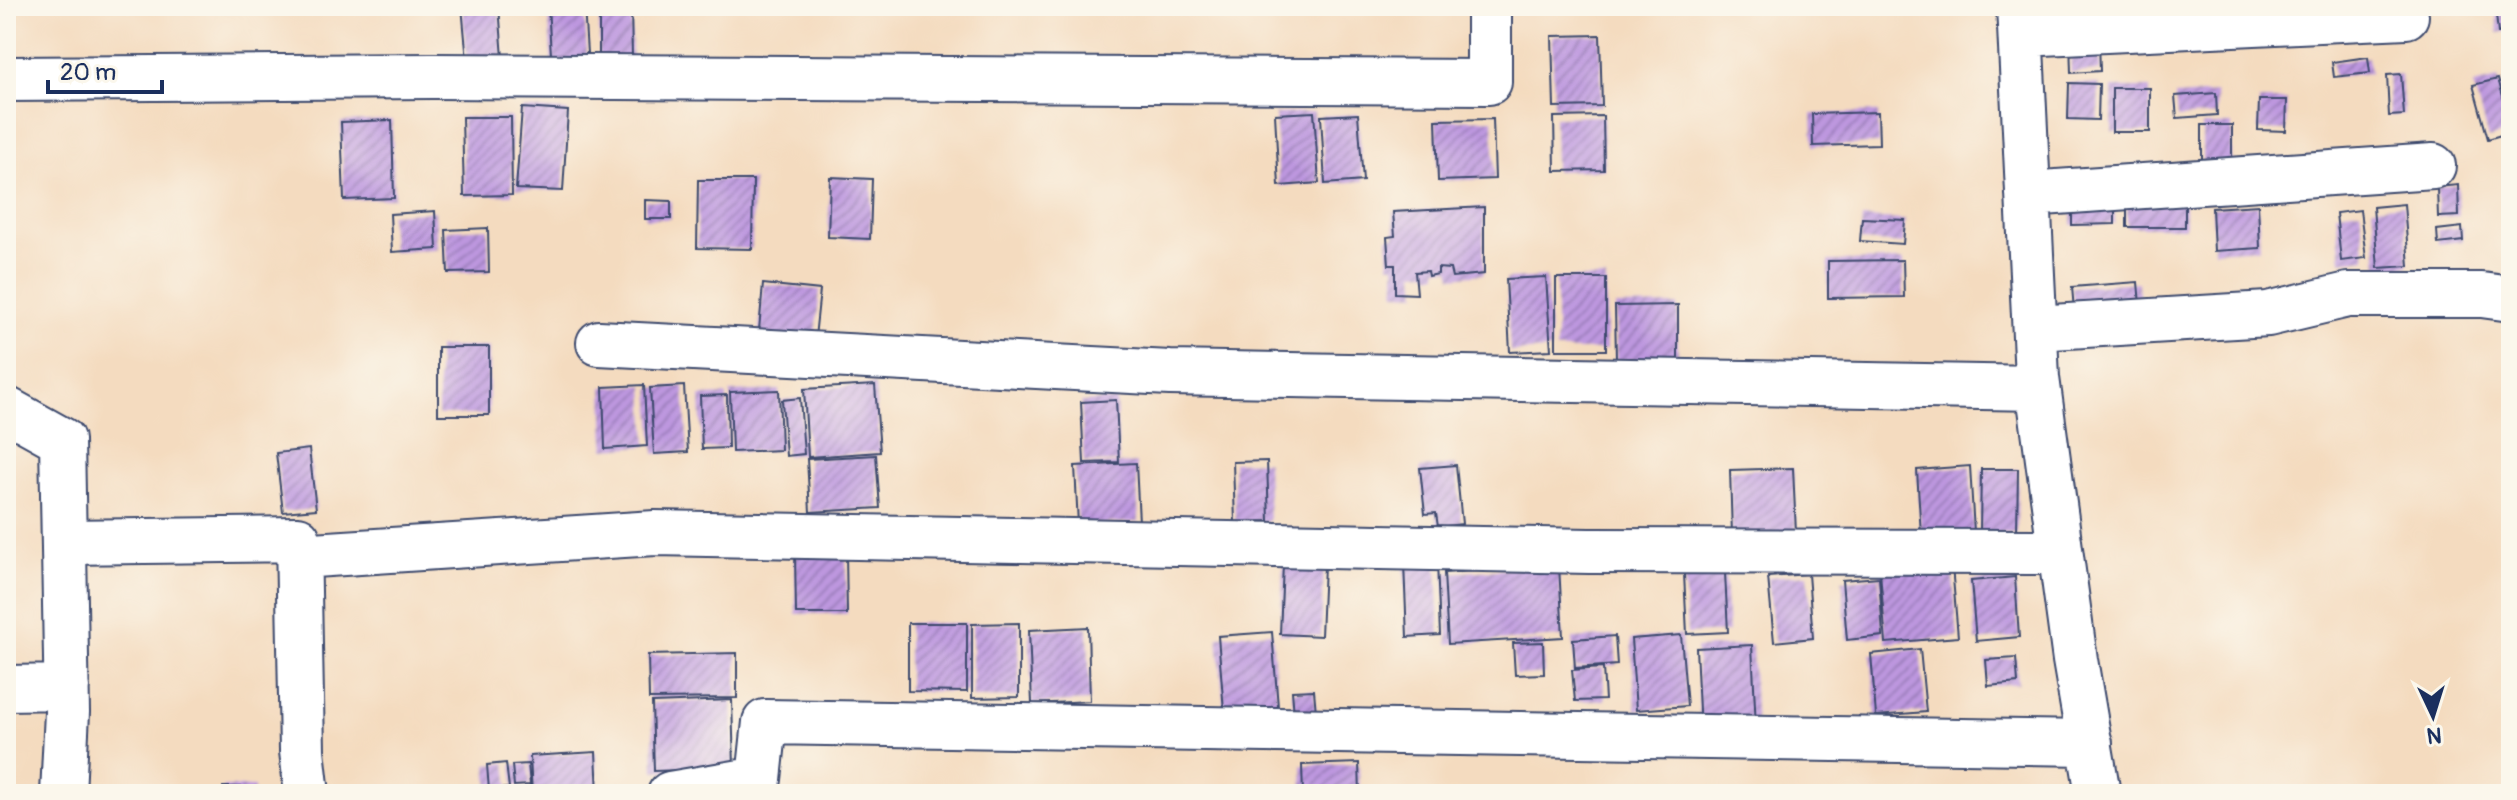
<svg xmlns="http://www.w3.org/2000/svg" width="2517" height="800" font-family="Pangolin,sans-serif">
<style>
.building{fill:url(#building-hatch)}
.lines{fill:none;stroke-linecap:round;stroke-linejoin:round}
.minor-casing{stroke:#3c496d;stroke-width:48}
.minor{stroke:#fff;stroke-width:44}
</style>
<defs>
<pattern id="building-hatch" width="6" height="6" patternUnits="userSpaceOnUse" patternTransform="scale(2)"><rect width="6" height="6" fill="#bd97df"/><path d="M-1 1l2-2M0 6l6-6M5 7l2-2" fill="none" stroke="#997cb8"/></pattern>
</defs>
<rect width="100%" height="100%" fill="#fbf7ec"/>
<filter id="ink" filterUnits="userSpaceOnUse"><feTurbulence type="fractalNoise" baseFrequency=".0125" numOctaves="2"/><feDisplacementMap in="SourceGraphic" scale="16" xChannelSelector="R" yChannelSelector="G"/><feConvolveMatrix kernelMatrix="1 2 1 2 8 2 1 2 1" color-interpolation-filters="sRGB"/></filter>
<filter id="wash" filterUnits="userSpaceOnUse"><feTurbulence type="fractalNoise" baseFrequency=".006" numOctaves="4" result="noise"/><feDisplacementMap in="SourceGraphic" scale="32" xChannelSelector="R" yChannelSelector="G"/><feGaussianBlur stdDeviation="1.8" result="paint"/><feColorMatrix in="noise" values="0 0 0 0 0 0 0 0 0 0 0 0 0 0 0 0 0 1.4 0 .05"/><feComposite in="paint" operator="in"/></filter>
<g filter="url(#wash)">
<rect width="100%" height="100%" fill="#f4dbbf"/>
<g id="blocks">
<path class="building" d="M462,6h37l4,52 -36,3z
M548,6h36l4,63 -36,2z
M599,6h32l1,52h-33z
M2495,6h16v25l-13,2z
M1600,35l2,71 -48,1 -2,-71z
M2099,40l1,31 -29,2 -1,-32z
M2368,57l2,16 -36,4 -2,-15z
M2401,74l3,41 -15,1 -2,-41z
M2498,79l13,45v8l-23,7 -15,-54z
M2069,83l30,1 -1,36 -30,-1z
M2112,88h38v44h-38z
M2216,93l1,22 -40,3 -2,-22z
M2259,100h28l-1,31 -28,-1z
M522,108l46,3 -5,80 -47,-2z
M1314,112l5,71 -40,3 -4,-72z
M1878,112l1,32 -66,2 -1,-32z
M1358,114l5,67 -38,3 -4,-68z
M1603,116l1,54 -49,1 -1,-54z
M462,117h49l1,78 -48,1z
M1493,119l2,60 -57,2 -2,-61z
M392,120l2,78 -50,2 -3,-78z
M2202,125h30v43h-30z
M830,177l42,2 -2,60 -42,-2z
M698,180h55l-1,69 -55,-1z
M2458,185l1,31 -21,1 -1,-30z
M2127,197h58v30h-58z
M645,200l26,1v18h-26z
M2115,201v23l-43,1v-23z
M2404,204l5,62 -31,2 -5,-61z
M2258,205l2,43 -46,3 -2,-43z
M1484,207v67l-32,3 -2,-8 -12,-1v6l-9,2 -1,-5 -13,1 2,22 -22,-1v-28h-6l-2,-28 8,-1 -2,-24z
M2360,210l6,48 -25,3 -5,-48z
M435,211l2,38 -45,3 -2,-38z
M1862,218l43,2 -2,24 -43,-3z
M2462,227l1,14 -25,3 -1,-14z
M488,228l1,44 -41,1 -2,-43z
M1903,260l1,37 -76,1v-37z
M1546,277l5,73 -41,2 -4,-73z
M1556,278h50v72h-50z
M2138,282l2,23 -66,5 -2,-23z
M763,284l57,6 -6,57 -56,-5z
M1678,305v54l-62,1 -1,-54z
M438,347h51v68h-51z
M644,385l3,61 -42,3 -2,-62z
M875,385l5,67 -72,5 -4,-68z
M684,386l4,66 -34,2 -4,-66z
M779,390l2,60 -49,2 -2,-60z
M727,395l1,53 -26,1 -2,-53z
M800,398l4,56 -18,2 -4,-56z
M1116,400l3,62 -35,1 -3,-61z
M309,449l7,60 -33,3 -7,-59z
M876,455l4,53 -70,4 -3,-53z
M1267,461l2,60 -34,1 -2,-60z
M1136,463l3,59 -61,3 -3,-59z
M1456,465l6,59 -24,3 -2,-14 -11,1 -5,-46z
M1970,466l4,66 -53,3 -4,-65z
M1793,468l3,65 -64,2 -2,-65z
M1981,469h37l-1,64h-37z
M795,552h51l1,62h-51z
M1437,562l3,73 -33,2 -3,-74z
M1283,564l41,1 -3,71 -41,-2z
M1559,566l4,71 -115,7 -4,-71z
M1952,566l6,71 -72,6 -6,-71z
M1725,573l3,59 -41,2 -3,-60z
M1808,574l5,64 -39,4 -6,-65z
M1879,577l4,59 -36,4 -5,-60z
M2015,577l4,60 -43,4 -5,-60z
M908,623h59v69l-59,-1z
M1019,623v74l-47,1v-74z
M1088,627l2,74 -58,3 -3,-74z
M1272,632l6,75 -54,4 -6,-75z
M1681,635l6,71 -51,4 -5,-71z
M1615,636l2,29 -42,3 -2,-29z
M1543,642l1,32 -29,1 -2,-32z
M1752,645l4,83 -56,3 -4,-83z
M1920,649l6,63 -50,4 -5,-62z
M737,653v45l-88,1 -1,-44z
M2016,658l2,25 -30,3 -2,-26z
M1603,668l2,32 -30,1 -3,-31z
M1314,690l2,23 -22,1 -2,-23z
M732,700l2,68 -80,3 -2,-68z
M596,752l2,42h-66l-2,-38z
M506,763l3,25 -20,2 -2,-25z
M1359,763l1,31h-57l-1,-29z
M528,764l2,21 -16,1 -2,-21z
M223,787h31v7h-31z"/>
</g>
</g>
<g filter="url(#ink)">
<use href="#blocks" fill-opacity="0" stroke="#3c496d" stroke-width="2"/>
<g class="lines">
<defs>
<path id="minor" d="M2019,6l18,372 38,282 23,134
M2021,34l385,-18
M6,79l427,-3 1056,6v-76
M2028,194l405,-28
M2035,328l233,-14 80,-19h134l29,4
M599,343l571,30 868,15
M6,409l56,31 5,272 -4,82
M64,542l234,-3 4,212 5,43
M298,556l357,-23 934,18 471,1
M6,688l61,-1
M670,794l89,-15 6,-57 1325,21"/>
</defs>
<use href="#minor" class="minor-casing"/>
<use href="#minor" class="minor"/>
</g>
</g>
<rect width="2517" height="800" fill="none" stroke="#fbf7ec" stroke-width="32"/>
<g transform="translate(2433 716) rotate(176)" stroke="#fbf7ec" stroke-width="6" paint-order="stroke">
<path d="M0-6L14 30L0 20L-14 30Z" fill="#1b2f5e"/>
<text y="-12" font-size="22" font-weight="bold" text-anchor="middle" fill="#1b2f5e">N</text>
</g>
<path d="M48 80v12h114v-12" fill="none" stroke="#1b2f5e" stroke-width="4"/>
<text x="60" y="80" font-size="24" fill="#1b2f5e" stroke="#fbf7ec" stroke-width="6" paint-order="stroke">20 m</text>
</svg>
